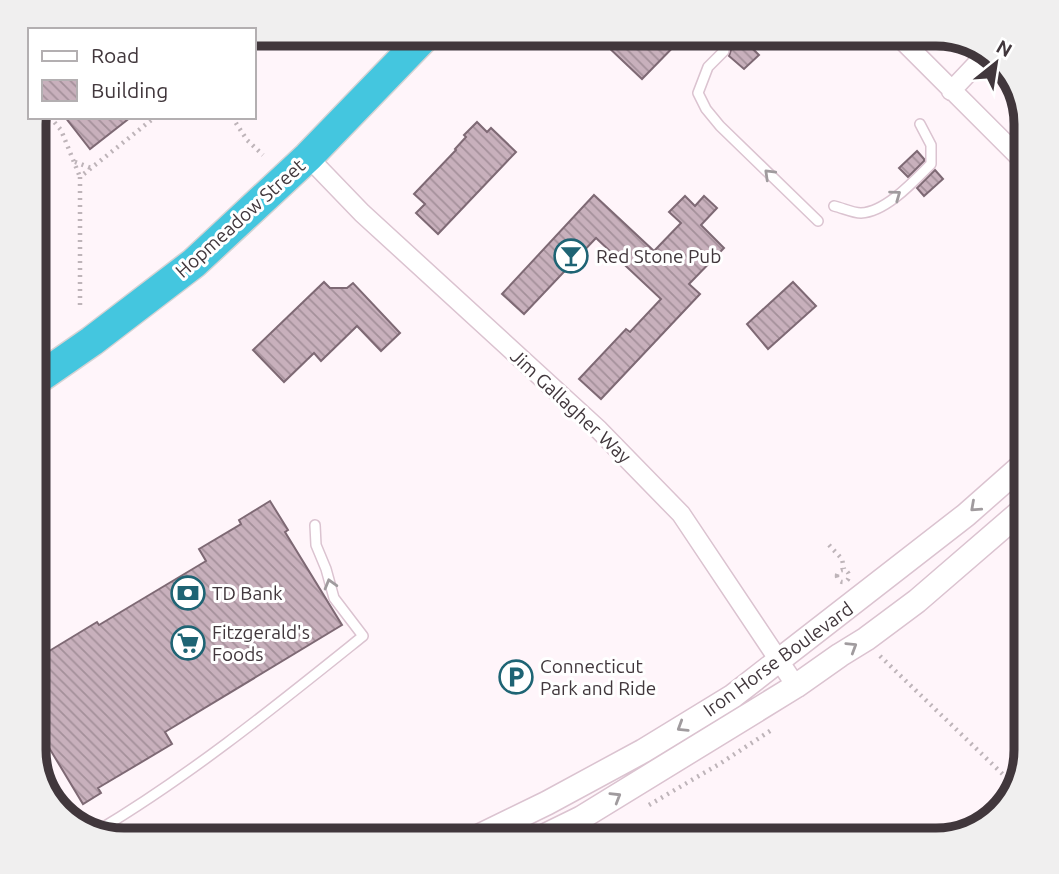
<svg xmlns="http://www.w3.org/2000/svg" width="1059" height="874" font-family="Ubuntu,sans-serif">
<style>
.building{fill:url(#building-back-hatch);stroke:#7e6974;stroke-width:2}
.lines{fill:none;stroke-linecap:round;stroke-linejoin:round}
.service-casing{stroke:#dbc3d0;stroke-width:12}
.minor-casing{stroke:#dbc3d0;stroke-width:21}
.tertiary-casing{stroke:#dbc3d0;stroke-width:26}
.trunk-casing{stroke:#d5d3d4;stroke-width:33}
.path{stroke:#beb4b9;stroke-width:4.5;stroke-dasharray:2 5;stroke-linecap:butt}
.service{stroke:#fff;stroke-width:9}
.minor{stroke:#fff;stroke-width:18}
.tertiary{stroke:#fff;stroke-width:23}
.trunk{stroke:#44c6df;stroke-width:30}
.oneway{stroke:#a09b9e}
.labels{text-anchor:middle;stroke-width:6;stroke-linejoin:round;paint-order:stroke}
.street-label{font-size:19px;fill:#41373c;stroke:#fff}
.poi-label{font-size:19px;fill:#41373c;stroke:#fff;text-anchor:start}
.rim{fill:none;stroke:#41373c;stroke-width:9}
</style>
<defs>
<pattern id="building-back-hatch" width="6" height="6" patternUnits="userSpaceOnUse" patternTransform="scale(1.75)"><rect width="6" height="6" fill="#c8b0bc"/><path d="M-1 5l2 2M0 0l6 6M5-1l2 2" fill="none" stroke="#a4909a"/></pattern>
</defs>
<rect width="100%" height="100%" fill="#fff5fa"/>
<path class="building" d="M618,33h69l-45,46 -36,-34z
M706,33h28v5l2,3 4,2 5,-2 14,14 -15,14 -15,-13 2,-6 -3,-4 -5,-2 -4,2z
M65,117h66l-41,32z
M477,122l10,10 4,-4 25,24 -78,82 -22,-21 9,-9 -11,-10 42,-44 -1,-1 11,-12 -2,-2z
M917,151l7,8v2l-16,16 -9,-9z
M935,170l8,9 -19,17 -7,-8z
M594,195l60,56 27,-28 -12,-11 16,-16 10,10 9,-10 13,12 -16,17 23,23 -35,36 11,10 -99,105 -22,-20 47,-50 4,3 31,-33 -65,-61 -72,76 -22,-20z
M324,282l6,6h17l6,-5 47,50 -19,18 -24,-25 -36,35 -7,-8 -30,29 -31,-32z
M793,282l23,24 -48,43 -21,-25z
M270,501l18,29 -3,2 57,93 -177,107 7,12 -74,44 3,5 -18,11 -38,-63 -12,7v-73l9,-5 -6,-11 61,-37 2,3 107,-64 -7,-12 42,-25 -2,-4z"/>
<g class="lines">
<defs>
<path id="service" d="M740,36l2,-3
M724,51l-16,16 -10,26 8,16 14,17 98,95
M834,206c9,2 18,7 27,7 25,-1 53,-32 70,-49v-19l-11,-21
M97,831c94,-56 180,-126 266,-195l-29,-38 -8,-29 -10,-24 -1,-20"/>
<path id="minor" d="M895,33l131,131
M951,91l36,-38
M308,157l54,56 237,217 82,84 115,172
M33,346l18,24"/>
<path id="tertiary" d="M469,841l78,-38 96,-52 90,-55 233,-181 60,-53
M534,841l47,-23 215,-132 44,-31 26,-16 51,-38 109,-94"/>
<path id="trunk" d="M33,382l59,-41 102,-78 114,-106 120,-124"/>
</defs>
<use href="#service" class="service-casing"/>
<use href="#minor" class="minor-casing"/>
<use href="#tertiary" class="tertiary-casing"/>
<use href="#trunk" class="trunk-casing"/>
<path class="path" d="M50,117l11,13 19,47
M232,117l15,23 16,15
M75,162l16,6
M80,305v-128l75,-60
M829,545l13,14 2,10
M837 576a6 6 0 1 1 12 0a6 6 0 1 1-12 0Z
M880,656l134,129
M649,805l72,-42 52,-34"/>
<use href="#service" class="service"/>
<use href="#minor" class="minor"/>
<use href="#tertiary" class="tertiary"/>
<use href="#trunk" class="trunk"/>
</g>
<defs><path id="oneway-chevron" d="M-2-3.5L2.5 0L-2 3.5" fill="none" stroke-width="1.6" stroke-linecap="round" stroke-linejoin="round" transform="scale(1.75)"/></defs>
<g class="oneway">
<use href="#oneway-chevron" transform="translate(769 174) rotate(-136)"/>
<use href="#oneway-chevron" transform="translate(896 195) rotate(-36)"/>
<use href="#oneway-chevron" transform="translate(975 507) rotate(138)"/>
<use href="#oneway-chevron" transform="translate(330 584) rotate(-106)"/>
<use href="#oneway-chevron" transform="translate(852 647) rotate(-32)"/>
<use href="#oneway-chevron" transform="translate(682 727) rotate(148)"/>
<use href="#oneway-chevron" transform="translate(616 797) rotate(-31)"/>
</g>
<defs>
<symbol id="bar-ring" viewBox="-11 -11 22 22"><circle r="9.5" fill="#fff" stroke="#1e6474" stroke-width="1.5"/><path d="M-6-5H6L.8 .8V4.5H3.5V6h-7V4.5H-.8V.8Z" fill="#1e6474"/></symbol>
<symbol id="bank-ring" viewBox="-11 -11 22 22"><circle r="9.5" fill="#fff" stroke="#1e6474" stroke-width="1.5"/><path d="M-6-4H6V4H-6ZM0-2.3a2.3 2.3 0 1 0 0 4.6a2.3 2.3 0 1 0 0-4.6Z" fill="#1e6474"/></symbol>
<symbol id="supermarket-ring" viewBox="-11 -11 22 22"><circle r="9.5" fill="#fff" stroke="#1e6474" stroke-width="1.5"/><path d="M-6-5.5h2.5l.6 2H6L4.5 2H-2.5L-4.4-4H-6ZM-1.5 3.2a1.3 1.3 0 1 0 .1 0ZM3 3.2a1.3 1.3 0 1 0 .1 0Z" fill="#1e6474"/></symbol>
<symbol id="parking-ring" viewBox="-11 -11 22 22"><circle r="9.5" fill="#fff" stroke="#1e6474" stroke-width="1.5"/><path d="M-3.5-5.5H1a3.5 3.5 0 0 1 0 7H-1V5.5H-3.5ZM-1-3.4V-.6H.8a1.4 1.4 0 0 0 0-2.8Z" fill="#1e6474"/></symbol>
</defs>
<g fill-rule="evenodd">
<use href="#bar-ring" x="552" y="237" width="38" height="38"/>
<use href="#bank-ring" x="169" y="574" width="38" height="38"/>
<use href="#supermarket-ring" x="169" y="624" width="38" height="38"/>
<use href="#parking-ring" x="497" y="658" width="38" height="38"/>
</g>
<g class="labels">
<g class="street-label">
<text transform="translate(240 218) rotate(-42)" y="7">Hopmeadow Street</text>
<text transform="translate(571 406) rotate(43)" y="7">Jim Gallagher Way</text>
<text transform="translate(778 659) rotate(-36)" y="7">Iron Horse Boulevard</text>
</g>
<g class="poi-label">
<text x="596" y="263">Red Stone Pub</text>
<text x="212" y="600">TD Bank</text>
<text x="212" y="639">Fitzgerald's<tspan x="212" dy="22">Foods</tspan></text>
<text x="540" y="673">Connecticut<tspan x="540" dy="22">Park and Ride</tspan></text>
</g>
</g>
<path d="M0 0H1059V874H0ZM124 46H936A78 78 0 0 1 1014 124V750A78 78 0 0 1 936 828H124A78 78 0 0 1 46 750V124A78 78 0 0 1 124 46Z" fill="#f0efef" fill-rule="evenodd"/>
<path class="rim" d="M124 46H936A78 78 0 0 1 1014 124V750A78 78 0 0 1 936 828H124A78 78 0 0 1 46 750V124A78 78 0 0 1 124 46Z"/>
<rect x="28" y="28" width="228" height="91" fill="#ffffff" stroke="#b3afb1" stroke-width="2"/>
<rect x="42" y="51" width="35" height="10" fill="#ffffff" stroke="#b3afb1" stroke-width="2"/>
<text x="91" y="63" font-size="21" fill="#41373c">Road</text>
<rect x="42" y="80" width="35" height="21" fill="url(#building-back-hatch)" stroke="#b3afb1" stroke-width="2"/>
<text x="91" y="98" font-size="21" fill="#41373c">Building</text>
<g transform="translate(996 63) rotate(30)" stroke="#ffffff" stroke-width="5" paint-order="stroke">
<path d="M0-5L12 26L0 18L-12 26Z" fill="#41373c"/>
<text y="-10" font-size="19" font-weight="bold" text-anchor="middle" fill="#41373c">N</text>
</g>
</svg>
